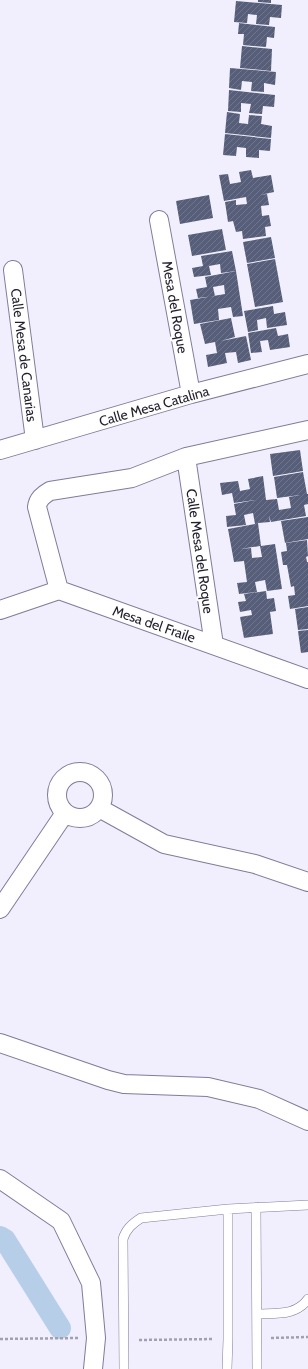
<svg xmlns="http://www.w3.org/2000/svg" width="308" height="1369" font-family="Cabin,sans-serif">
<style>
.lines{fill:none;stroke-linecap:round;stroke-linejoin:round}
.canal{stroke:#b7cee9;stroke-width:22}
.building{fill:url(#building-hatch);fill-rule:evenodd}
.lane-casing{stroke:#807b9a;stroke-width:10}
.street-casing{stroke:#807b9a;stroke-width:20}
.path{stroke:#a2a0ae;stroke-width:2.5;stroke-dasharray:3 2;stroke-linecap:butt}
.lane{stroke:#fff;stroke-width:9}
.street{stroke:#fff;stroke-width:18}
.labels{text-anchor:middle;stroke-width:4;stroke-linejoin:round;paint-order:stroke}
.street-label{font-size:14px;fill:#211f2b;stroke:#fefefe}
</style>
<defs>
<pattern id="building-hatch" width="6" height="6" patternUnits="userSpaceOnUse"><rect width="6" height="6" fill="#575e7a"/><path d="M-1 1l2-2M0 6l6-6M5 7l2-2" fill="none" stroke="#70768b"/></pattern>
</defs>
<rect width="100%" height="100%" fill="#f1effd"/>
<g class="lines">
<path class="canal" d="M0,1237l5,3 55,88"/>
</g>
<path class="building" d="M258,0h13v3l-13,-1z
M236,1l46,4 -1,13 -11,-1 -1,8 -13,-1 1,-9 -9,-1 -1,9 -13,-1z
M239,23l36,4 -1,11 -7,-1 -1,10 -23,-2 1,-11h-6z
M242,46l30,3 -1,22 -31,-3z
M230,68l46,4 -1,13 -11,-2v9l-13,-1 1,-9 -10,-1 -1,9 -12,-2z
M229,90l46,5 -1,12 -11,-1 -1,8 -13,-1 2,-9 -10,-1v9l-13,-1z
M227,112l13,2 -1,9 9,1 1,-9 13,1 -1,8 11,2 -1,12 -46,-5z
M225,134l46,5 -1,12 -11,-1v8l-13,-1v-9l-9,-1 -1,9 -13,-1z
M251,170l2,8 18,-3 3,17 -14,3 7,-1 2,11 -8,1 1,10 7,-1 2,11 -6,1 1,9 -23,3 -1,-8 -6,1 -3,-11 -5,1 -3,-20 11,-2v5l11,-1 -1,-7 -22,4 -5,-26 9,-1 2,10 11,-2 -2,-10z
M209,195l4,23 -33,6 -4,-23z
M222,229l4,21 -34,6 -4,-21z
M271,237l4,21 -28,5 -4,-21z
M232,251l4,20 -15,2 -1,-9 -11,2 2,9 -17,2 -2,-9 11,-2 -2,-10z
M275,259l8,43 -28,5 -8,-43z
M236,271l7,45 -10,1 -2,-10 -13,2 1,11 -25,4 -4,-24 35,-6 -1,-9 -11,2 2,9 -17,2 -2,-9 11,-2 -2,-10z
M273,306l1,8 11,-2 2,13 -20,3 -1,-10 -9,2 1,10 -10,2 -4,-21z
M231,318l4,19 -14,4 25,-5 5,24 -13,3 -2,-11 -11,1 2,10 -19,4 -2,-12 11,-2 -2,-11 -10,2 -5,-20z
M276,328l2,8 10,-2 2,13 -20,3 -2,-10 -8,1 2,11 -11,1 -3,-20z
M300,450l3,21 -30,5 -3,-22z
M303,472l4,22h1v10l-4,1 2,11 -35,6 -2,-6 1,6 -12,1 3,23 14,-2 7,45 -15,2 -2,-11 -10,2 2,10 -18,2 -2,-11 10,-1 -3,-21 -10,1 -6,-33 27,-5 -2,-11 -9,2 2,10 -19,2 -1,-11 10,-1 -2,-11 21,-4 -21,3 -2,-10 -10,2 -2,-12 18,-2 2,10 10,-2 -2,-10 15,-3 3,24 11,-1 2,11 12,-2 -2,-11 11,-2 -23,3 -3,-21zM260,546l2,11 -10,1 -1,-10 -11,1z
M308,517v22l-23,4 -4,-22z
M307,540l1,16 -2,1 1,5h1v44l-18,3 -2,-13 7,-1 -1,-9 -3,1 -4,-22h-4l-2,-13 6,-1 -1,-8z
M266,591l1,8 7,-1 2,13 -6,1 3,22 -29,4 -4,-21 12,-2 -1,-5 -11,2 -2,-10 8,-1 -2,-7z
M308,607v22l-10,1 -3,-21z
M308,630v22l-7,1 -3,-22z"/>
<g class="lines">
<defs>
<path id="lane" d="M256,1207l1,162
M257,1314c19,-1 39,2 51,-15
M124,1369l-1,-130c3,-10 9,-15 18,-21l87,-9 80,-4
M227,1369l1,-30v-130"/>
<path id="street" d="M159,220l32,174
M13,270l22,170
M0,450l191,-56 117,-30
M186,457l28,188
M59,590l-22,-83c1,-8 6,-12 13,-16l82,-13 54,-21 122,-27
M0,610l59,-20 249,89
M57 795a23 23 0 1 1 46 0a23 23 0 1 1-46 0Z
M99,808l65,36 91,20 53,18
M0,909l65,-96
M0,1043l108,37 16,4 84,3 51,12 49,22
M0,1179l61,42 30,62 5,55 -3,31"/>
</defs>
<use href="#lane" class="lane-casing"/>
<use href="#street" class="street-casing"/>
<path class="path" d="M271,1338l37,-1
M0,1339l78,-1
M139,1340l75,-1"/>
<use href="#lane" class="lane"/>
<use href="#street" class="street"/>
</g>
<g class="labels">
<g class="street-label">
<text transform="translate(175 307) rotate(80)" y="5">Mesa del Roque</text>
<text transform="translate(24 355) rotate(83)" y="5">Calle Mesa de Canarias</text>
<text transform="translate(154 406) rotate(-16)" y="5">Calle Mesa Catalina</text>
<text transform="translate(200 551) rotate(82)" y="5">Calle Mesa del Roque</text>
<text transform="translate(154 624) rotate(19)" y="5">Mesa del Fraile</text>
</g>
</g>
</svg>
